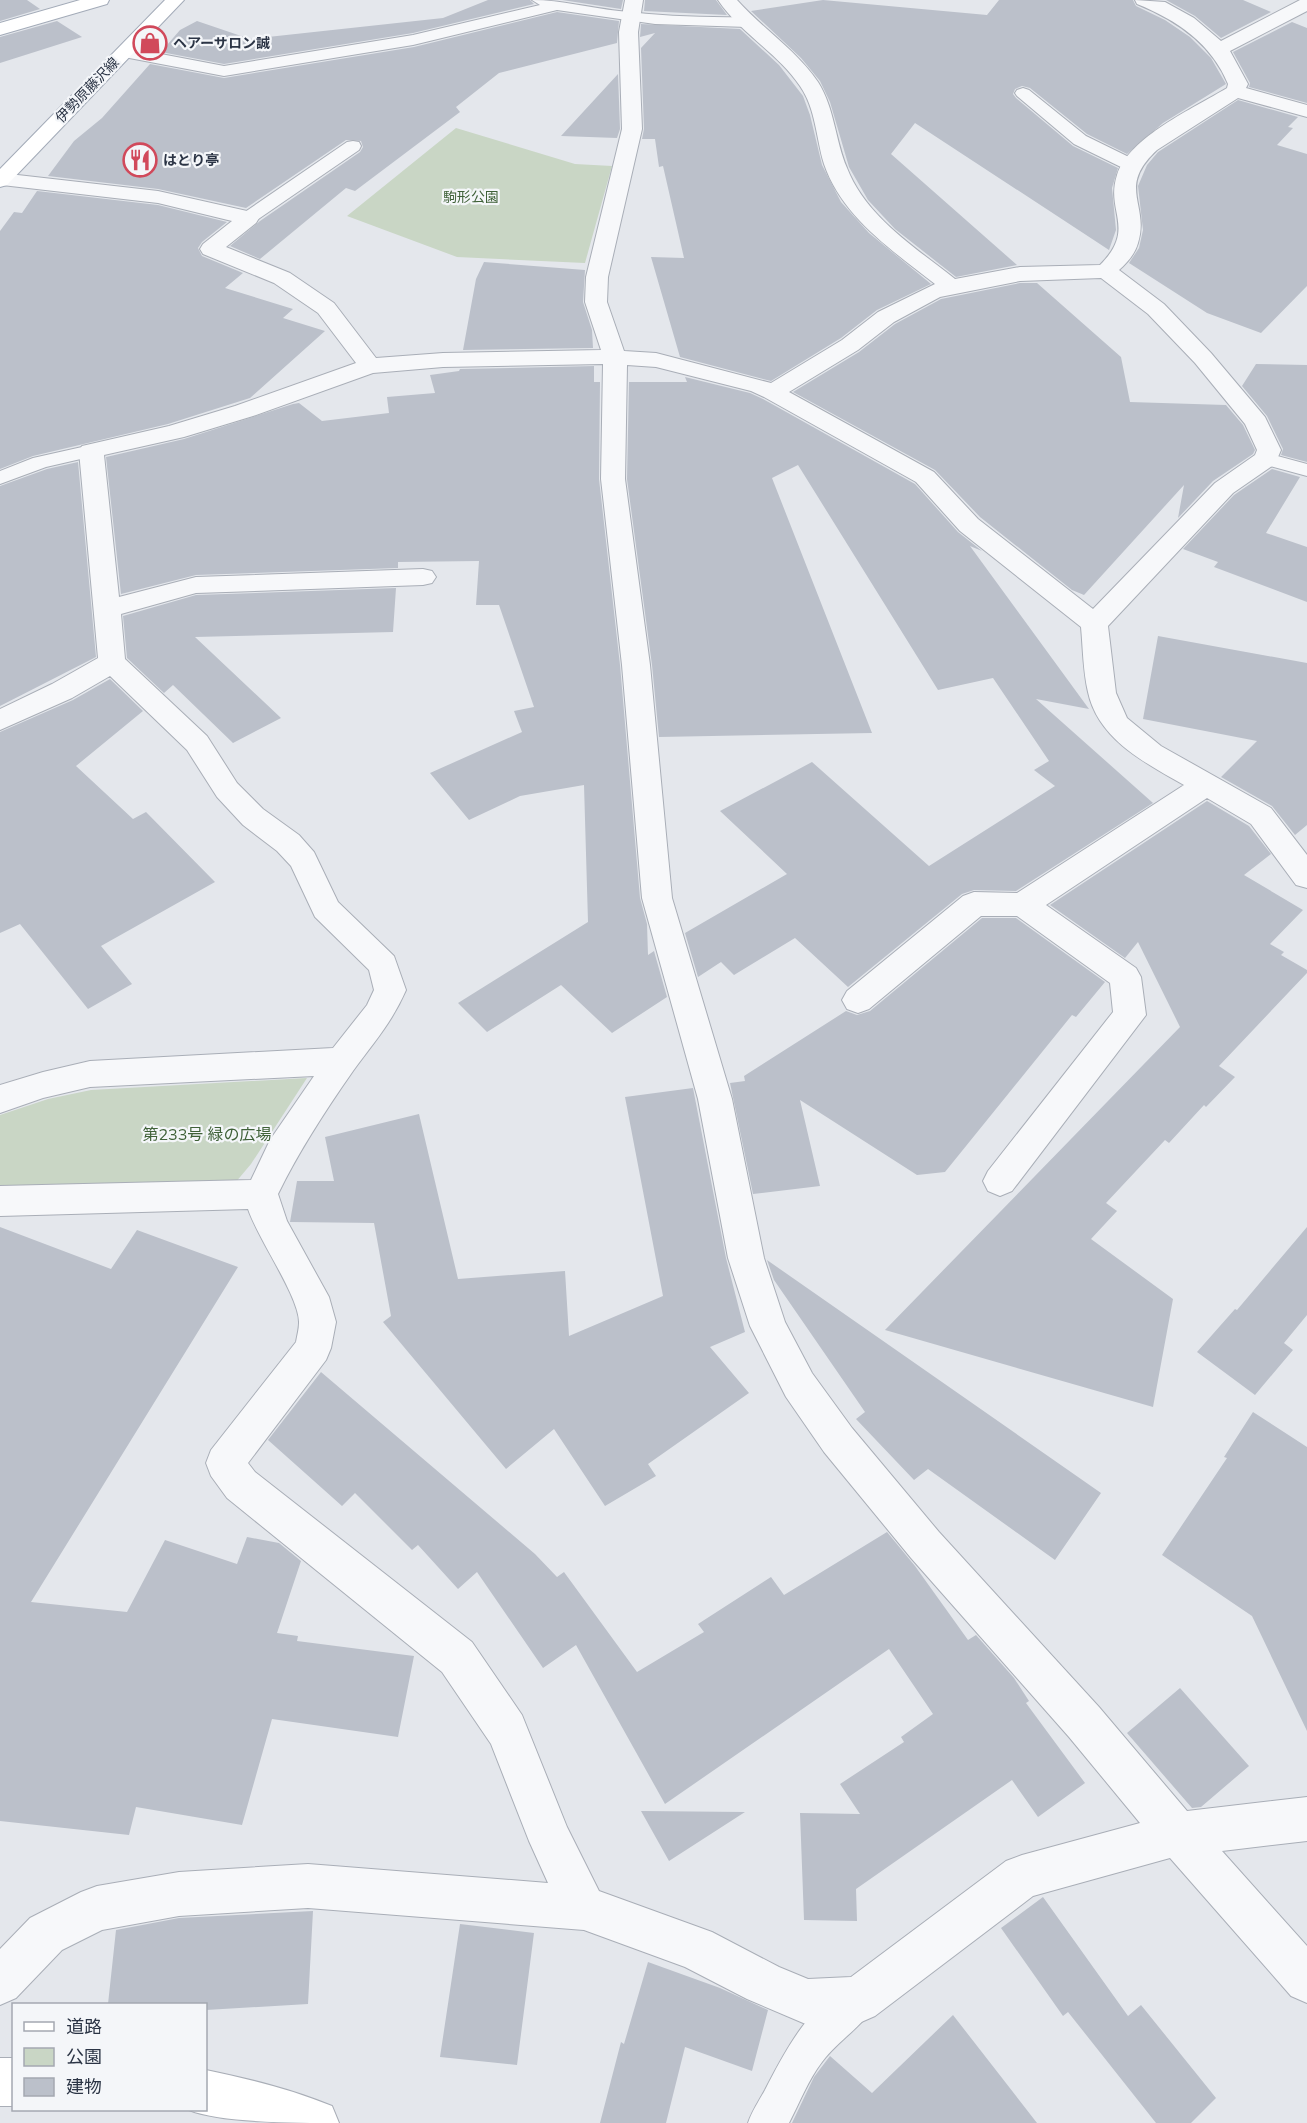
<svg xmlns="http://www.w3.org/2000/svg" width="1307" height="2123" font-family="Mulish,'Noto Sans JP',sans-serif">
<style>
.green{fill:#c9d6c5}
.building{fill:#bbc0ca}
.lines{fill:none;stroke-linecap:round;stroke-linejoin:round}
.lane-casing{stroke:#a9aeb7;stroke-width:2}
.street-casing{stroke:#a9aeb7;stroke-width:2}
.secondary-casing{stroke:#a9aeb7;stroke-width:2}
.primary-casing{stroke:#a3abb8;stroke-width:2}
.lane{fill:#f7f8fa;fill-rule:evenodd}
.street{fill:#f7f8fa;fill-rule:evenodd}
.secondary{fill:#fff;fill-rule:evenodd}
.primary{fill:#fff;fill-rule:evenodd}
.labels{text-anchor:middle;stroke-width:4.5;stroke-linejoin:round;paint-order:stroke}
.far-poi-label{font-size:14px;font-weight:bold;fill:#2b3445;stroke:#f4f6f9;text-anchor:start}
.far-street-label{font-size:14px;fill:#2b3445;stroke:#f4f6f9}
.far-park-label{font-size:14px;fill:#3f6138;stroke:#f4f6f9}
.park-label{font-size:16px;fill:#3f6138;stroke:#f4f6f9}
</style>
<rect width="100%" height="100%" fill="#e4e7ec"/>
<path class="green" d="M456,128l119,36 37,2 -27,97 -128,-6 -110,-41z
M307,1078l-56,86 -16,19 -235,4v-72l48,-16 43,-9z"/>
<path class="building" d="M0,0h27l13,9 -40,12z
M488,0h42l4,4 -121,29 -189,31 -63,-12 19,-22 17,-9 53,18 193,-21z
M562,0h61l-2,9z
M645,0h71l11,15 -83,-4z
M823,0l164,15 12,-15h134l3,6 29,14 25,17 21,21 15,26 -63,39 -36,31 -40,-20 -57,-46 -8,-2 -7,3 -2,5 3,4 57,48 45,22 -6,20 4,42 -7,20 -194,-127 -24,31 126,111 -61,12 -61,-48 -27,-29 -19,-33 -19,-65 -10,-21 -19,-23 -50,-47z
M1166,0h77l28,12 -50,26 -26,-22z
M557,12l62,9 -2,22 -118,30 -43,34 4,5 -105,79 -9,-3 -86,71 -30,-13 30,-25 100,-69 3,-5 -2,-6 -15,-1 -100,68 -88,-19 -110,-13 26,-35 28,-23 48,-54 74,14 190,-31z
M57,21l25,16 -82,26v-26z
M1292,22l15,6v75l-58,-16 1,-4 -17,-31z
M641,24l99,5 39,36 24,31 7,19 12,50 19,37 28,31 62,51 -54,26 -36,28 -70,43 -91,-24 -29,-100 33,1 -21,-92 -4,1 -4,-28h-13l2,-10 -3,-81 14,-15 -15,4z
M618,74l2,55 -3,9 -56,-2z
M1238,100l60,17 -10,10 5,1 -16,17 30,9v132l-46,47 -54,-20 -78,-50 10,-15 4,-18 -5,-44 9,-21 11,-13z
M37,191l121,14 69,17 -25,20 -4,6 4,8 41,17 -18,15 68,21 -10,9 42,13 -75,67 -82,26 -135,32 -33,13v-238l14,-19 8,1z
M484,262l101,8 -2,32 9,28 1,18 -130,2 13,-71z
M1020,283h17l84,74 9,45 96,3 17,20 12,25 -2,4 -40,27 -35,37 6,-33 -100,110 -12,-5 -92,-73 -45,-47 -142,-78 66,-40 36,-28 46,-25z
M1256,364l51,1v97l-26,-7 2,-6 -16,-33 -25,-30z
M594,366v16h6l-1,97 21,186 20,233 7,26 1,31 6,-4 13,46 -55,36 -51,-48 -74,47 -29,-29 130,-81 -4,-137 -64,11 -51,24 -39,-47 92,-41 -8,-21 20,-4 -35,-102h-23l3,-44 -81,1v6l-202,7 -75,19 -15,-137 78,-18 109,-35 6,-1 23,18 67,-8 -2,-16 48,-4 -5,-18 29,-4 1,-2z
M685,377l65,16 13,6 152,85 43,48 24,19 -12,-5 119,163 -53,-10 117,104 -137,88 -42,-1 -12,4 -114,93 -53,-49 -61,37 -13,-13 -23,15 -13,-44 102,-59 -67,-63 92,-49 117,104 126,-80 -21,-16 15,-9 -56,-83 -55,12 -140,-225 -26,13 100,255 -213,4 -7,-72 -25,-186 2,-97h58z
M78,462l18,195 -96,49v-220l47,-17z
M1272,469l28,8 -34,56 41,14v55l-93,-35 4,-5 -35,-13 51,-54z
M396,588l-3,44 -198,5 86,81 -48,25 -60,-58 -9,8 -37,-35 -4,-42 73,-21z
M1158,636l149,27v162l-12,10 -23,-29 -51,-29 36,-36 -114,-22z
M110,679l33,32 -67,55 57,53 13,-7 69,70 -114,64 31,38 -44,25 -68,-85 -20,9v-201l73,-32z
M1207,801l42,25 22,28 -27,21 59,35 -33,34 14,8 -3,3 26,15v3l-88,93 16,11 -29,30 -2,-2 -35,38 -4,-3 -59,63 11,8 -26,28 82,60 -20,108 -268,-77 295,-303 -42,-85 -13,16 -75,-53z
M982,918h34l89,64 -29,35 -4,-2 -127,157 -28,3 -117,-75 20,86 -67,8 -23,-111 15,-2 -1,-5 102,-65 11,4 13,-4z
M693,1088l33,170 19,74 -35,15 39,46 -101,71 8,12 -51,30 -51,-77 -48,40 -123,-147 8,-6 -17,-93 -84,-1 7,-41h37l-9,-44 94,-23 39,165 107,-8 4,65 94,-40 -38,-199z
M0,1227l111,42 26,-39 101,37 -207,335 96,10 38,-72 72,24 10,-27 32,6 22,18 -24,72 21,3 -1,5 117,15 -16,81 -126,-18 -30,106 -106,-18 -7,28 -129,-14z
M1307,1227v88l-23,28 9,7 -38,45 -58,-43 38,-43 2,1z
M767,1260l334,233 -46,67 -127,-91 -14,11 -58,-61 9,-7 -91,-132z
M321,1372l214,182 22,23 7,-5 73,100 67,-40 -6,-8 73,-47 13,18 103,-63 28,34 53,74 8,-5 38,43 15,23 -3,2 59,80 -47,34 -26,-37 -156,109 1,32 -53,-1 -4,-107 60,1 -20,-30 64,-42 -3,-5 32,-23 -44,-65 -224,155 -89,-159 -33,23 -66,-96 -19,17 -40,-44 -6,5 -57,-57 -13,13 -74,-66z
M1253,1412l54,35v284l-55,-115 -90,-61 65,-97 -3,-1z
M1180,1688l69,78 -48,41 -9,1 -65,-75z
M641,1811l104,1 -76,49z
M1043,1897l85,119 13,-11 75,93 -25,25h-35l-88,-111 -5,4 -62,-88z
M313,1911l-5,93 -102,6v-6h-98l8,-74 63,-12z
M460,1924l74,9 -17,132 -77,-8z
M648,1962l72,26 48,22 -16,61 -67,-24 -19,76h-66l21,-81 3,2z
M953,2015l84,108h-245l22,-46 16,-21 42,37z"/>
<g class="lines">
<defs>
<path id="lane" d="M532,0c30,0 58,8 87,11 43,5 86,7 129,6l8,5 -8,5 -93,-3 -98,-14 -144,35 -189,31 -100,-19 -8,-5 8,-5 100,19 189,-31 127,-30z
M1023,88l6,2 57,46 51,25 2,4 -2,4h-12l-51,-25 -57,-48 -2,-3 2,-3z
M353,141l6,1 2,4 -2,4 -105,72h-12l-3,-4 3,-4 105,-72z
M91,445l7,2 3,4 -3,4 -52,12 -46,17v-13l33,-13z
M1266,453l41,11v12l-48,-13 -3,-4 3,-4z
M858,1981l13,6 6,13c-11,25 -39,40 -55,62 -14,18 -22,40 -33,61h-41c4,-12 11,-22 17,-33 22,-43 46,-89 93,-109z"/>
<path id="street" d="M625,0h18l-5,32 4,97 -34,148 -1,25 17,49 32,2 115,30 71,-43 36,-28 57,-28c-42,-33 -93,-67 -111,-120 -8,-26 -8,-55 -24,-78 -22,-33 -60,-53 -82,-86h19c25,28 59,50 81,82 17,27 17,58 29,86 19,49 69,80 108,111l65,-12 80,-2c37,-37 5,-53 17,-90 12,-38 77,-67 110,-87l1,-4c-16,-40 -51,-64 -91,-80l-2,-4 30,2 29,16 27,23 79,-41h7v11l-77,40 18,33 -2,4 61,17v12l-69,-19 -81,52c-41,38 -7,54 -19,93 -3,11 -11,20 -19,27l45,34 47,49 54,64 16,33 -6,14 -42,29 -125,133 8,67 11,25 34,28 110,62 36,47v33l-11,-3 -45,-61 -44,-26 -161,107 90,63 5,9 5,38 -134,176 -12,5 -12,-5 -5,-10 5,-10 125,-159 -3,-29 -93,-67h-36l-112,93 -11,4 -11,-4 -5,-9 5,-9 116,-95 11,-4 43,1 167,-108c-39,-22 -86,-46 -96,-93 -5,-21 -5,-44 -7,-65l-121,-96 -44,-49 -152,-85 -13,-6 -95,-24 -29,-2 -2,114 25,186 22,233 60,201 32,159 21,64 27,51 40,55 87,104 160,175 88,104 120,-14v44l-85,10 85,95v57l-16,-7 -121,-138 -137,38 -158,120 -16,7 -51,2 -61,-26 -62,-32 -101,-37 -276,-22 -129,8 -77,14 -40,20 -46,48 -16,7v-56l30,-31 51,-26 16,-6 82,-14 129,-8 240,19 -19,-42 -38,-97 -49,-72 -215,-174 -16,-22 -5,-13 5,-13 85,-108c1,-6 3,-13 3,-19 1,-25 -41,-84 -51,-114l-248,7v-30l251,-6 19,-40 44,-64 -224,11 -47,11 -43,15v-28l43,-13 47,-11 243,-13 34,-43 7,-15 -5,-20 -54,-53 -24,-51 -14,-15 -34,-26 -26,-28 -30,-47 -77,-74 -38,22 -72,32v-21l52,-25 46,-26 -19,-207 3,-5 87,-20 66,-20 121,-43 -38,-50 -44,-30 -71,-29 -3,-5 3,-5 29,-23 -74,-18 -156,-18h-2v-12l158,18 98,22 3,5 -3,5 -30,24 64,26 44,30 42,55 67,-5 158,-3 -16,-48 1,-25 36,-148 -3,-97zM1101,278l47,36 47,49 50,61 12,26 -2,5 -40,28 -122,126 -115,-90 -44,-47 -145,-80 69,-42 36,-28 46,-25 80,-16zM603,364l-2,115 21,186 20,233 56,201 30,159 22,68 36,71 38,55 87,106 158,179 71,86 -118,32 -16,6 -155,116 -43,2 -29,-12 -67,-35 -113,-41 -32,-64 -45,-112 -50,-73 -217,-170 -7,-9 78,-103 5,-12 5,-26 -7,-25 -42,-76 -9,-27c21,-43 47,-83 75,-123 21,-29 38,-47 53,-81l-12,-34 -56,-54 -24,-50 -15,-17 -36,-26 -26,-26 -30,-47 -82,-77 -4,-45 75,-21 227,-8 9,-2 4,-6 -4,-6 -9,-2 -227,8 -77,20 -15,-142 80,-18 69,-21 120,-43 70,-6z"/>
<path id="secondary" d="M0,2058h14v48h-14z
M206,2070c43,9 85,19 126,36l7,17c-40,0 -118,0 -150,-13h17z"/>
<path id="primary" d="M80,0h29l-2,4 -107,31v-12z
M165,0h19l-177,185 -7,2v-18z"/>
</defs>
<use href="#lane" class="lane-casing"/>
<use href="#street" class="street-casing"/>
<use href="#secondary" class="secondary-casing"/>
<use href="#primary" class="primary-casing"/>
<use href="#lane" class="lane"/>
<use href="#street" class="street"/>
<use href="#secondary" class="secondary"/>
<use href="#primary" class="primary"/>
</g>
<defs>
<symbol id="shop-ring" viewBox="-11 -11 22 22"><circle r="9.5" fill="#f4f6f9" stroke="#d1495b" stroke-width="1.5"/><path d="M-5-2.5h2.3a2.7 3.5 0 0 1 5.4 0H5L5.5 6h-11ZM-1.5-2.5h3a1.5 2.3 0 0 0-3 0Z" fill="#d1495b"/></symbol>
<symbol id="restaurant-ring" viewBox="-11 -11 22 22"><circle r="9.5" fill="#f4f6f9" stroke="#d1495b" stroke-width="1.5"/><path d="M-5-6h1v4h1v-4h1v4h1v-4h1v5L-1.5 .5V6h-2V.5L-5-1ZM5-6V6H3V1.5H1.5Q1.5-4 5-6Z" fill="#d1495b"/></symbol>
</defs>
<g fill-rule="evenodd">
<use href="#shop-ring" x="131" y="24" width="38" height="38"/>
<use href="#restaurant-ring" x="121" y="141" width="38" height="38"/>
</g>
<g class="labels">
<g class="far-poi-label">
<text x="173" y="48">ヘアーサロン誠</text>
<text x="163" y="165">はとり亭</text>
</g>
<g class="far-street-label">
<text transform="translate(87 90) rotate(-46)" y="5">伊勢原藤沢線</text>
</g>
<g class="far-park-label">
<text x="471" y="202">駒形公園</text>
</g>
<g class="park-label">
<text x="207" y="1140">第233号 緑の広場</text>
</g>
</g>
<rect x="12" y="2003" width="195" height="108" fill="#f4f6f9" stroke="#a4a8b1" stroke-width="1.5"/>
<rect x="24" y="2022" width="30" height="9" fill="#ffffff" stroke="#a4a8b1" stroke-width="1.5"/>
<text x="66" y="2033" font-size="18" fill="#2b3445">道路</text>
<rect x="24" y="2048" width="30" height="18" fill="#c9d6c5" stroke="#a4a8b1" stroke-width="1.5"/>
<text x="66" y="2063" font-size="18" fill="#2b3445">公園</text>
<rect x="24" y="2078" width="30" height="18" fill="#bbc0ca" stroke="#a4a8b1" stroke-width="1.5"/>
<text x="66" y="2093" font-size="18" fill="#2b3445">建物</text>
</svg>
